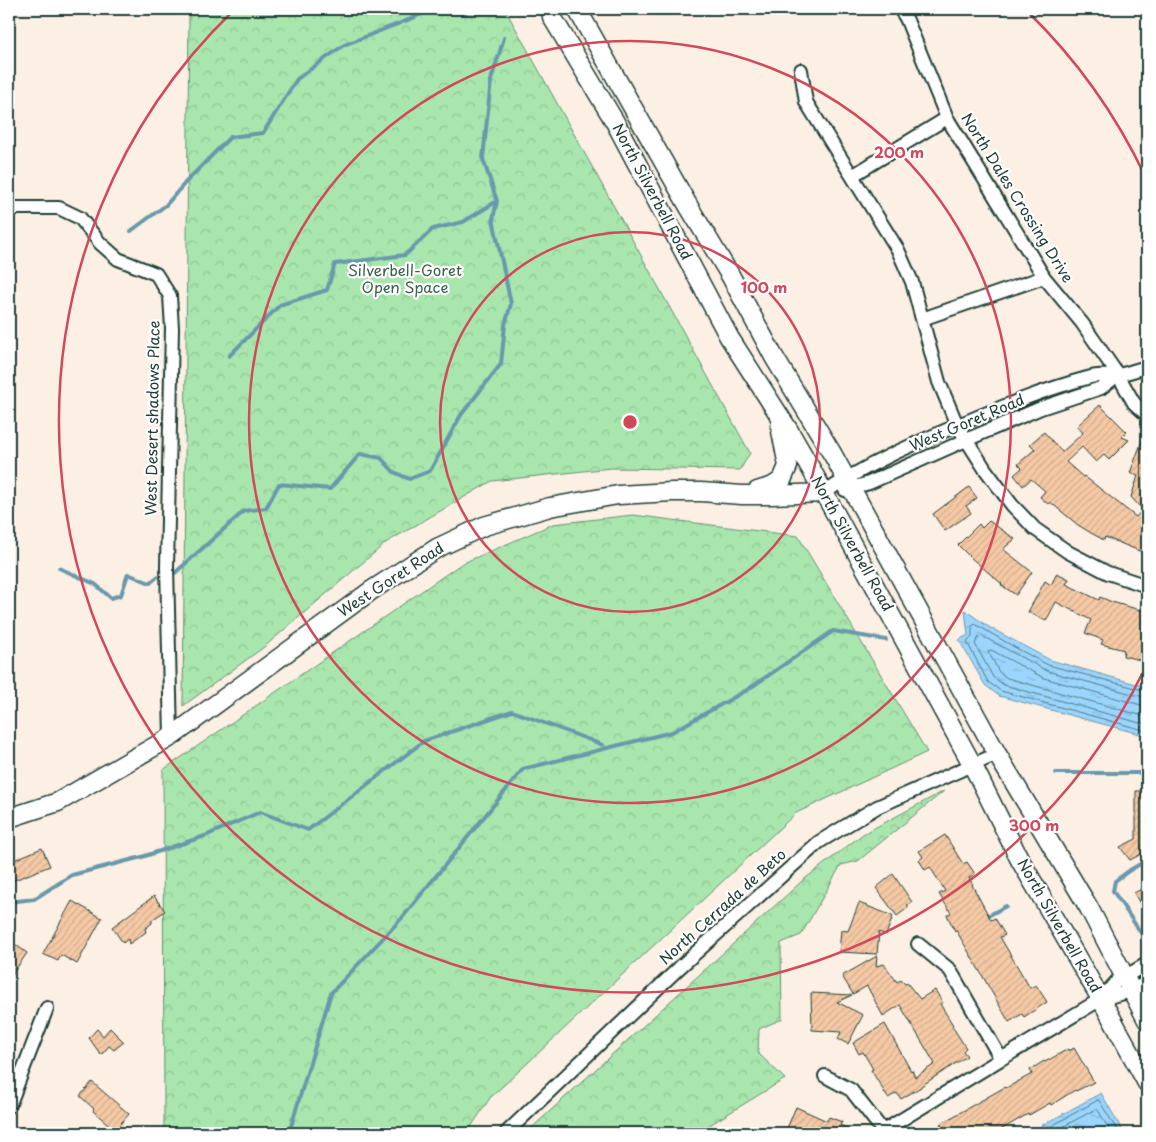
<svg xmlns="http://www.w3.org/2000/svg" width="1156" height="1142" font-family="'Playpen Sans',sans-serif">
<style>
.forest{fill:url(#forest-crowns);stroke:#649270}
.water{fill:url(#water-ripples);stroke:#6998ac}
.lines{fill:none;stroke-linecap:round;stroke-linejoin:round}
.shore{stroke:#517a84;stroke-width:1}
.stream{stroke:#6998ac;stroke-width:4}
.building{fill:url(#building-hatch);stroke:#1f3d34}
.street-casing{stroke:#1f3d34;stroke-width:16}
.secondary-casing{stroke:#1f3d34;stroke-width:21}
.street{stroke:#fff;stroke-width:12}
.secondary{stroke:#fff;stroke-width:18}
.ring{fill:none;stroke:#d1495b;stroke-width:2.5}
.labels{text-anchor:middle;stroke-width:4.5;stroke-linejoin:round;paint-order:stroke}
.street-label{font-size:15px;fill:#1f3d34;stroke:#fff}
.park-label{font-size:15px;fill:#3a5f4c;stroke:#fff}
.centre{fill:#d1495b;stroke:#fff;stroke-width:2.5}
.ring-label{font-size:15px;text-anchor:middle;font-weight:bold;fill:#d1495b;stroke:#fff;stroke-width:4.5;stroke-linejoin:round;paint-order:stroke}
</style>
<defs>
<pattern id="forest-crowns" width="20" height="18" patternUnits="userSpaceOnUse" patternTransform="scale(1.25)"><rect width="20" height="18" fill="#a8e6ad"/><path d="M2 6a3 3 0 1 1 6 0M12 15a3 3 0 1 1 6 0" fill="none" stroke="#90c695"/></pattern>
<pattern id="water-ripples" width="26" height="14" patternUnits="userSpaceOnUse" patternTransform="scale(1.25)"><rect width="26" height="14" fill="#9bd5fc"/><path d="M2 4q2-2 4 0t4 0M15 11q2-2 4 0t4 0" fill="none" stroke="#85b8d9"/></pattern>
<pattern id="building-hatch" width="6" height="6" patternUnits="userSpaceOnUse" patternTransform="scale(1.25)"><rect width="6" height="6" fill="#f6c9a5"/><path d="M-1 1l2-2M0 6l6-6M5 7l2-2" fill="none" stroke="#d2ae8f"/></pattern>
</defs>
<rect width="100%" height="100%" fill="#fcefe4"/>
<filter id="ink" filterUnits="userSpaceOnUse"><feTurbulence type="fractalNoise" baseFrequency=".02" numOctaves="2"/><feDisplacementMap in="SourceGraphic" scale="10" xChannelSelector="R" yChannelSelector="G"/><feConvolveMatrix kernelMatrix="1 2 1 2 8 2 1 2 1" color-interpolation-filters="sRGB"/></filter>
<g filter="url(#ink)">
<path class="forest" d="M189,9h316l245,444 -10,17 -129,-2 -119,13 -105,61 -123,105 -81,59z
M633,515l165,21 129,216 -131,61 -306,285 -23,35h-303l-1,-363 298,-206 92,-40z
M944,791l-86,70 -17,4 -40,70 -20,8 1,76 -23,10 -1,24 27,26 -77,47 1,7h-183l276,-252 61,-47z"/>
<path class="water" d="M965,610l22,16 63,34 97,27v49l-148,-40 -14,-11 -26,-45 9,-5z
M1101,1093l23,40h-96z"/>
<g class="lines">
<path class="shore" d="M1147,691l-99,-26 -32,-17 -41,-24 -3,2v11l-5,5 21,40 13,9 146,40
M1147,698l-100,-27 -65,-35 -3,1 -4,7 18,33 11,8 143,40
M1147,705h-6l-97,-27 -53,-28 -3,1 11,21 8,6 140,39
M1039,1133l59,-33 2,2 19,31
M1051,1133l45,-24 2,1 13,23"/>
<path class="stream" d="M131,231l35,-26 19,-22 45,-46 33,-4 34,-54 47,-34 69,-27 17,-9
M229,356l51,-51 47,-15 8,-26 70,-9 28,-26 30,-7 34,-21
M59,568l36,16 16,14 10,-3 7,-21 22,9 7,-6
M175,573l69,-62 22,-3 13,-24 51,5 30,-35 21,4 13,14 15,7 21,-8 31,-56 40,-51 4,-39 6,-21 -18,-85 4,-18 -14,-42 8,-79 13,-42
M1056,773h91
M9,902l25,-3 38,-24 70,-18 63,-21 55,-24 48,18 116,-89 88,-30 91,34
M986,917l20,-11
M1147,942l-34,-51 2,-10 15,-11 17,-10
M999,1125l5,8
M289,1133l42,-140 71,-75 121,-149 149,-37 75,-42 86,-59 53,9"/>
</g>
<path class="building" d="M1100,405l27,27 -5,5 7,3 -20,20 -5,-5 -8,7 -14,-15 -16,15 17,15 1,-1 52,41 11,-12v49l-42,-17 -1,3 -13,-7 -13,-8 -28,-23 -2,2 -8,-7 5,-6 -14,-12 -8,7 -9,-11 8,-7 -4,-4 17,-15 -5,-5 14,-12 18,20 21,-19 -6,-7z
M1146,430h1v58l-7,19 -9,-10 7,-21 -8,-3z
M969,487l8,11 -11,8 5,7 -26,18 -12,-17z
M989,521l26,18 -12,10 29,23 -16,23 -15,-10 1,-1 -32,-27 -12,-12 21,-21 3,4z
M1057,573l12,6 -3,5 33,16 1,-3 12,5 35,10v37l-3,12 -21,-5 1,-6 -23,-6 2,-4 -18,-7 6,-13 -35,-18 -10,19 -18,-9 17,-31 6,4z
M1136,791h11v60l-17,9 -10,-13 16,-8z
M945,835l18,29 4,-2 8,12 -6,4 4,7h-1l19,35 4,-2 10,17 -5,2 30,51 6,-3 11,17 -23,15 -2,-3 -13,8 -53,-92 -1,1 -8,-16 4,-2 -12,-19 6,-3 -15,-24 -5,3 -6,-10 4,-3 -4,-6z
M42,848l8,18 -38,15 -3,-10v-9z
M893,874l19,28 -5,3 2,2 -12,9 -21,-28z
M1147,886v30l-13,-23z
M154,896l11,15 -13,9v3l-7,6 1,3 -17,12 -1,-5 -5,4 -11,-16z
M72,901l30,17 -25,46 -16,-9 -3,6 -15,-7z
M859,903l34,13 -7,19 -7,-3 -2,22 -38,-2 2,-22 7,1z
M9,940l18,13 -18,26z
M877,956l-1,10 8,-2 13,18 4,-2 4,4 2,-1 13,16 15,-9 8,13 -3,1 13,21 -1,1 14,22 -3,3 4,5 -46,30v1l-20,12 -4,-6 -9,5 -17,-28 2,-1 -10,-17 -4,2 -6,-11 32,-19 26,47 1,-1 3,7 20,-13 -35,-59 -17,11 -16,-30 -14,8 -11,-18z
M811,993l41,2 -15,7 26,13 -15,29 -10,-5 3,-7 -29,-2z
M110,1028l14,14 -10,8 -5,-4 -8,9 -12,-17 8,-9 6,7z
M1074,1048l20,34 -18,9 -1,-1 -24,15 -1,-2 -21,12 -1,-1 -33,19h-48l-7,-9 65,-37 1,1 26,-14 -2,-4 14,-9 1,1 23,-13 1,2z
M92,1082l37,32 -14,16 -22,-19 1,-2 -14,-13z
M796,1107l31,14 2,-4 13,5 -2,3 18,8h-73z"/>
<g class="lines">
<defs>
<path id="street" d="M900,9l6,9 41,100 97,159 38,46 36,52 16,28 13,12
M801,70l5,32 92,148 14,32 27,100 18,43 28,44 27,36 23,24 33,23 40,21 39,13
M852,176l95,-58
M9,208h50l21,10 20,25 18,16 38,15 14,22 2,32 -5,239 4,170
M922,319l122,-42
M845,490l24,-7 97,-43 75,-32 60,-20 17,-13
M824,493c41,-28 87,-48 132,-67 45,-19 89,-37 135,-49 9,-2 18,-1 27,-2 10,-2 20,-6 29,-8
M918,944l32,26 51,89 100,-60 16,-18 30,-17
M1101,999l31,-8 15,-9
M825,1076l26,14 32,41
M9,1106l38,-98
M506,1133l174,-166 139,-125 58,-35 120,-53
M882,1133l1,-2 118,-72"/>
<path id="secondary" d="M551,9l1,8 63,105 114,215 59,92 23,40 161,295 48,96 81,139 46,84
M577,9l112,198 41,68 44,82 59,98 164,299 92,154 58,112
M757,491l16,-5 9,-6 6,-14 -8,-40
M9,818l49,-16 113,-65 201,-147 65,-42 47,-22 66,-19 68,-12 54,-3h29l41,3h29l53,-2"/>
</defs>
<use href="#street" class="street-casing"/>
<use href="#secondary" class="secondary-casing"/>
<use href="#street" class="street"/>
<use href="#secondary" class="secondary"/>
</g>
</g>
<g class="ring">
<circle cx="630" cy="422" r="190"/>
<circle cx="630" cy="422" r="381"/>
<path d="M1145 668A571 571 0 1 1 233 11M1027 11A571 571 0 0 1 1145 176"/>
</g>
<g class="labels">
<g class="street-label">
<text transform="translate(652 192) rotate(62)" y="5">North Silverbell Road</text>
<text transform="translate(1017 198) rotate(58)" y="5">North Dales Crossing Drive</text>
<text transform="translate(153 418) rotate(-89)" y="5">West Desert shadows Place</text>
<text transform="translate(967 423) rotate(-23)" y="5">West Goret Road</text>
<text transform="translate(852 544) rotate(61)" y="5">North Silverbell Road</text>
<text transform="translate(391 580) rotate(-33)" y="5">West Goret Road</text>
<text transform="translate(723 907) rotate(-42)" y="5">North Cerrada de Beto</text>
<text transform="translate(1059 926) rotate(60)" y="5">North Silverbell Road</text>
</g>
<g class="park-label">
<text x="405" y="276">Silverbell-Goret<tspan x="405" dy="17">Open Space</tspan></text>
</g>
</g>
<circle cx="630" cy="422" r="8" class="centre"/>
<g class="ring-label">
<text x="899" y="158">200 m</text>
<text x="764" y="293">100 m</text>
<text x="1034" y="831">300 m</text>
</g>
<rect width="1156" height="1142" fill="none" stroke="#fff" stroke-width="30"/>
<rect x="15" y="15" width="1126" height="1112" fill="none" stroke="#1f3d34" stroke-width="2" filter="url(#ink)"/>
</svg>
